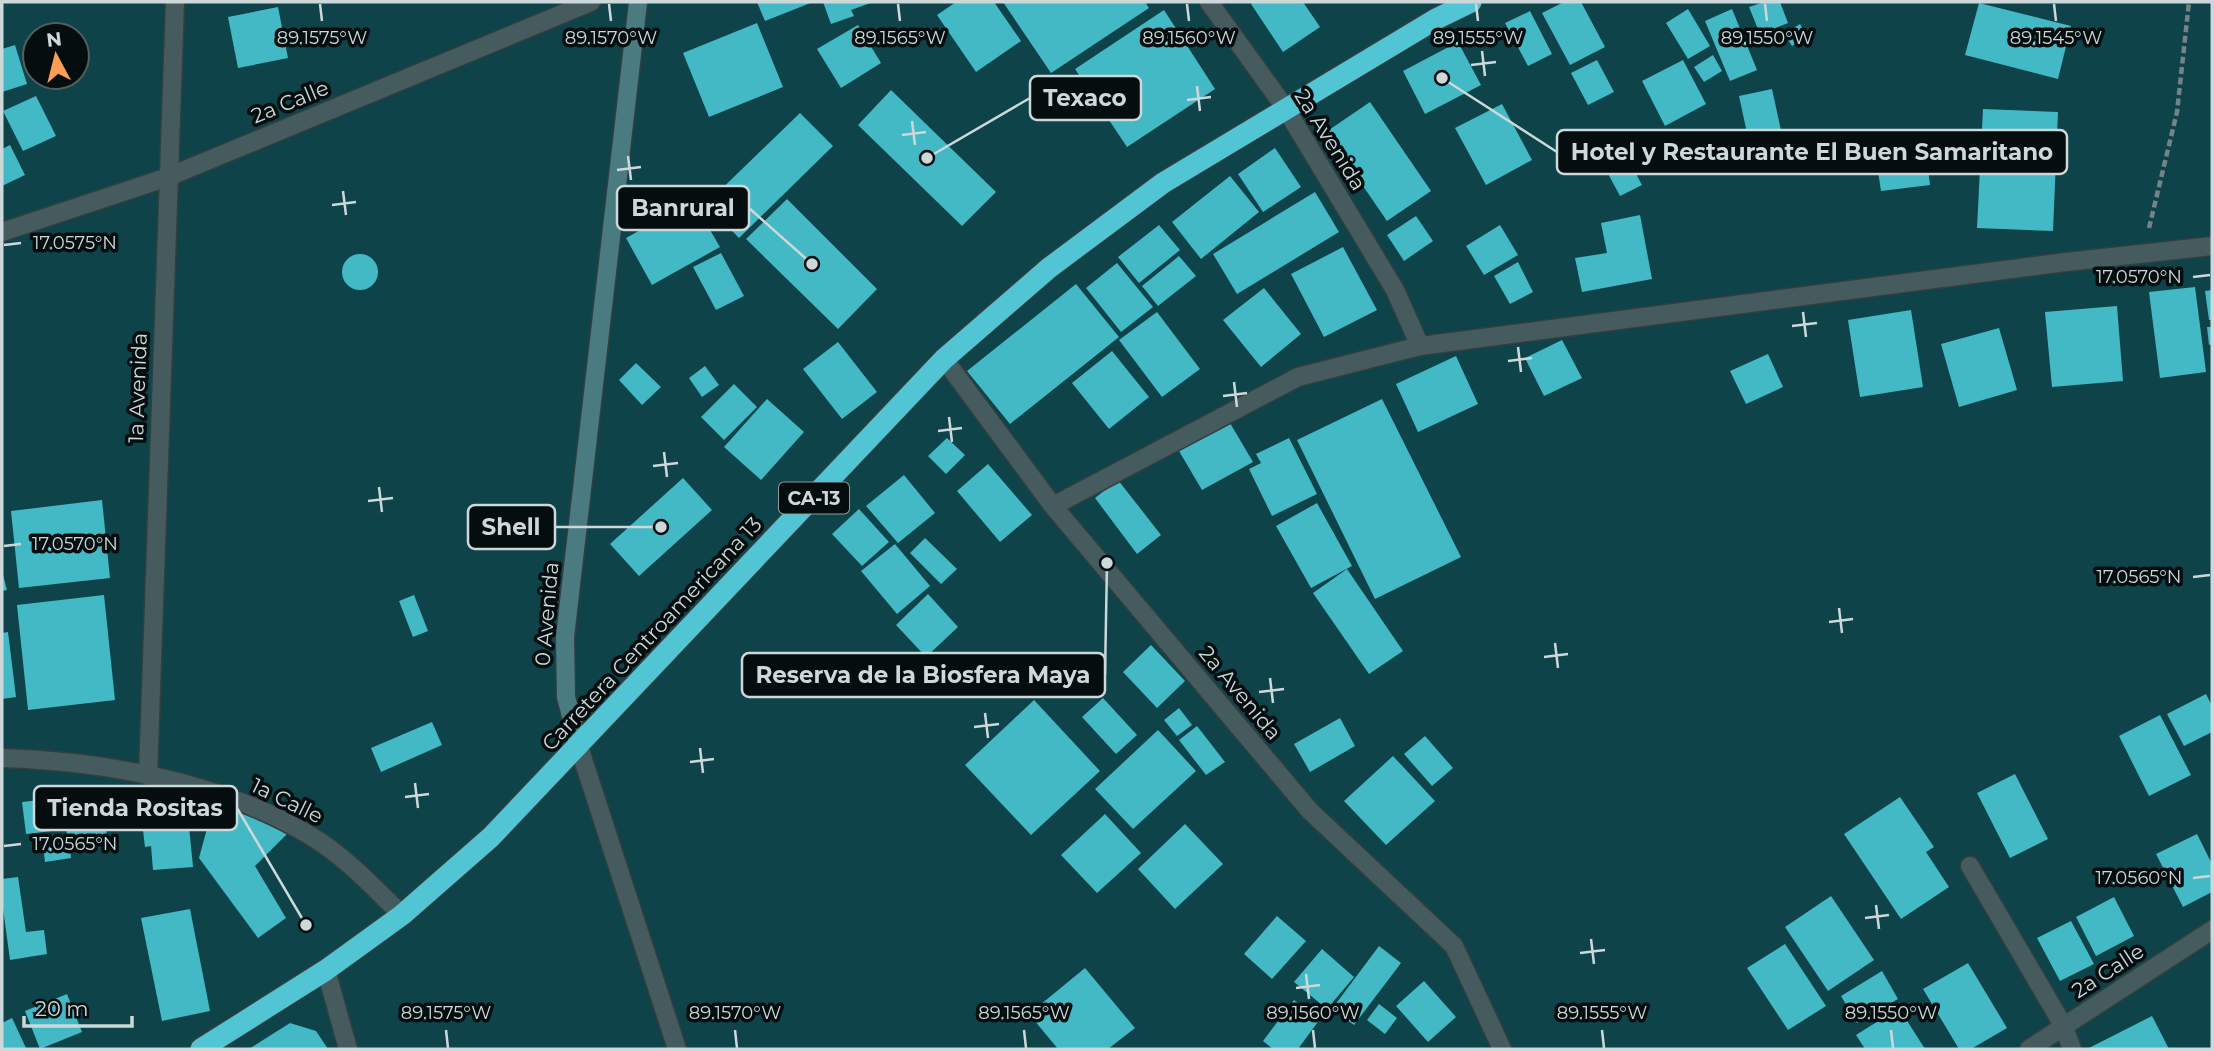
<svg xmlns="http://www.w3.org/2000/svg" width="2214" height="1051" font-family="Montserrat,sans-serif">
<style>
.green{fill:#0e4349;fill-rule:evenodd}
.building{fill:#43b9c6}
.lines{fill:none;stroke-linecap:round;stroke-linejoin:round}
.street-casing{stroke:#313f41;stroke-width:21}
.secondary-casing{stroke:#313f41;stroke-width:21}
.highway-casing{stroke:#313f41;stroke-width:24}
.path{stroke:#748486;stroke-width:4.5;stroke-dasharray:7 3.5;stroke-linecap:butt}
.street{stroke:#455b5d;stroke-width:18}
.secondary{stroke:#497b80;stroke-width:18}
.highway{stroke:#51c5d3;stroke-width:21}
.ticks{fill:none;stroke:#ccd8d9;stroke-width:2.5}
.labels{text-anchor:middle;stroke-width:7;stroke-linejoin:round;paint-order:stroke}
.shield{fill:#050d0e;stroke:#909b9c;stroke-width:2}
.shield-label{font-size:19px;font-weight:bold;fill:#ccd8d9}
.street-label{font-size:21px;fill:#ccd8d9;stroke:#050d0e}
.ticks-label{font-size:18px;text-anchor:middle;fill:#ccd8d9;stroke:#050d0e;stroke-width:7;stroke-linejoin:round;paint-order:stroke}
.leader{fill:none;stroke:#ccd8d9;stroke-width:2.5}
.callout-dot{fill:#ccd8d9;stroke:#050d0e;stroke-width:2.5}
.callout{fill:#050d0e;stroke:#ccd8d9;stroke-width:2.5}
.callout-label{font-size:23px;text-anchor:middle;font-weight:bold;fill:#ccd8d9}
</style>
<rect width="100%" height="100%" fill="#122628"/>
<path class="green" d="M2,2h2210v1047h-2210zM35,35h42v42h-42z"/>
<path class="building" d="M757,2h56l-48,19z
M823,2h50l-22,8 3,6 -23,8z
M956,2h38l27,39 -45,31 -39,-57z
M1003,2h142l4,6 -98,65z
M1253,2h50l17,25 -37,25 -32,-48z
M1564,2h17l24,45 -35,18 -28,-52z
M1764,2h16l8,21 -28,11 -11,-27z
M1979,3l92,23 -13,53 -93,-24z
M278,7l10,51 -50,10 -10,-51z
M1688,9l22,37 -22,13 -22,-36z
M1732,9l25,61 -27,11 -25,-60z
M1164,10l51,79 -88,58 -52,-78z
M1530,11l22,43 -24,12 -23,-43z
M757,23l26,64 -74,30 -26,-64z
M1800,24l7,12 -15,10 -8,-12z
M858,25l23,38 -40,25 -24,-39z
M1458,42l23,43 -56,29 -22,-43z
M15,45l12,39 -25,8v-43z
M1713,55l9,16 -18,11 -10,-15z
M1597,60l17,32 -26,13 -17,-32z
M1683,60l23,44 -41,22 -23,-45z
M1772,89l11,51 -33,7 -11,-51z
M891,90l105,102 -34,34 -104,-101z
M36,96l20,40 -33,15 -20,-40z
M1370,102l61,89 -44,30 -61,-89z
M1502,104l30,56 -46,25 -31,-57z
M1983,109l75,3 -5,119 -76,-3z
M800,113l33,33 -94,92 -33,-34z
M1925,144l5,41 -49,6 -6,-40z
M10,145l15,30 -23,11v-37z
M1275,148l26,39 -38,25 -25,-38z
M1627,157l15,28 -22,11 -15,-28z
M1230,176l29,36 -58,47 -29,-37z
M1315,192l24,40 -102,62 -24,-40z
M787,199l90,90 -39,40 -92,-90z
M693,201l27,46 -68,38 -26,-47z
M1640,215l12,64 -70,13 -7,-34 32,-5 -6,-30z
M1416,216l17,25 -29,20 -17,-26z
M1159,225l21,25 -41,33 -21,-26z
M1500,225l18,30 -34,20 -18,-29z
M1343,247l34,63 -53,27 -33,-63z
M721,253l23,43 -28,14 -23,-43z
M342 272a18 18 0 1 1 36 0a18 18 0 1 1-36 0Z
M1179,256l17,20 -38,30 -16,-20z
M1518,262l15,30 -23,12 -16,-28z
M1117,263l36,44 -32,25 -35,-44z
M1076,284l43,53 -109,87 -43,-53z
M2195,287l11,85 -46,6 -11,-86z
M1264,288l37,46 -40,33 -38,-47z
M2212,290v30h-3l-4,-29z
M2117,306l6,75 -71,6 -7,-75z
M1911,310l12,77 -63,10 -12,-77z
M1157,312l43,57 -38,28 -43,-57z
M2207,327h5v17l-3,1z
M1999,328l18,62 -58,17 -18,-63z
M1562,340l20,38 -38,18 -19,-38z
M838,342l39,50 -35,27 -39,-50z
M1112,351l37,46 -40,32 -37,-46z
M1768,354l15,33 -37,17 -16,-33z
M1456,356l22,48 -60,28 -22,-48z
M636,363l25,24 -19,18 -23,-25z
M705,366l14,19 -17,12 -13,-19z
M734,384l23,23 -33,33 -23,-23z
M767,399l37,33 -43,48 -37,-33z
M1382,399l79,158 -86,42 -78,-159z
M1230,423l23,39 -51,28 -23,-39z
M947,438l18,17 -19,19 -18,-18z
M1289,438l28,56 -45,22 -23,-47 12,-6 -5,-9z
M988,464l44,51 -32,27 -43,-51z
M904,475l31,38 -37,30 -32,-37z
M683,478l29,32 -73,66 -29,-32z
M1118,480l43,55 -24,19 -42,-56z
M102,500l8,78 -91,10 -8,-77z
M1317,503l35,63 -41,22 -35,-62z
M859,509l30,33 -27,24 -30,-32z
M925,538l32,31 -16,15 -31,-31z
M895,544l35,42 -33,28 -36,-43z
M1347,569l56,82 -34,23 -56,-81z
M2,571l5,19 -5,1z
M928,594l30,33 -32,30 -30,-32z
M104,595l11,105 -87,10 -11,-105z
M414,595l14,36 -15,6 -14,-36z
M8,632l8,65 -14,2v-66z
M1151,645l34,36 -28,27 -34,-36z
M2206,694l6,12v26l-28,14 -17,-32z
M1103,698l34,37 -21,19 -34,-37z
M1034,700l66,71 -69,64 -66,-70z
M1179,708l13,17 -15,11 -13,-16z
M2160,715l31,60 -42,21 -30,-60z
M1340,718l15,28 -45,26 -16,-28z
M432,722l10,23 -61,27 -10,-24z
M1197,726l28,36 -19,13 -27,-35z
M1158,730l38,41 -63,58 -38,-40z
M1425,736l28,32 -21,18 -28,-32z
M1393,756l42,45 -49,44 -42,-44z
M2015,774l33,65 -38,19 -33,-65z
M100,791l8,51 -38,6 1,10 -26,4 -3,-24 25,-3 -6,-39z
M1900,797l34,50 -8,5 23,35 -48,32 -57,-85z
M48,799l4,32 -26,3 -4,-32z
M214,803l80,24 -39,39 31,52 -28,20 -59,-80z
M1105,814l36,39 -44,40 -36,-38z
M1185,824l38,40 -48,45 -37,-40z
M189,826l4,41 -40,3 -2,-24 -6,1 -2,-17z
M2197,834l15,30v28l-29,15 -27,-53z
M18,877l8,55 18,-2 3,24 -37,6 -8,-59v-22z
M1831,896l43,64 -46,31 -43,-64z
M2114,897l20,39 -38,20 -20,-39z
M190,909l20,102 -48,10 -21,-103z
M1277,916l29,25 -34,38 -28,-25z
M2071,921l23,43 -34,17 -23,-43z
M1785,944l41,62 -38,24 -41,-62z
M1379,946l22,17 -47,62 -22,-16z
M1322,949l32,28 -27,32 -33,-27z
M1968,963l39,65 -36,21h-12l-36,-60z
M1085,968l50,60 -27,21h-50l-29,-35z
M1882,971l16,28 -41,24 -16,-27z
M1424,981l32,36 -28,25 -32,-36z
M67,994l15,38 -42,17 -15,-38z
M1294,1000l26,19 -22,30h-25l-10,-8z
M1379,1004l18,14 -12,16 -18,-14z
M1899,1008l26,41h-60l-9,-14z
M2152,1016l17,33h-82z
M12,1018l14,30 -3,1h-21v-26z
M290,1023l26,8 12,18h-79z"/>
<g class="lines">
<defs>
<path id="street" d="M1209,2l77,107 109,181 25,56
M2,232l166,-55 423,-175
M944,359l109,147 257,305 144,135 48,103
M1053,506l245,-129 122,-31 646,-84 146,-16
M579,747l98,302
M2,758c102,3 219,24 307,77 36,21 64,52 93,80
M148,776l27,-774
M1970,866l94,161 8,22
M326,970l22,79
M2029,1049l183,-119"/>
<path id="secondary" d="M579,747l-13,-50 -1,-60 73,-635"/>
<path id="highway" d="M201,1049l125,-79 76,-55 89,-78 453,-478 105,-91 114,-85 273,-164 35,-17"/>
</defs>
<use href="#street" class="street-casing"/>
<use href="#secondary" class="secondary-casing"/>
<use href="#highway" class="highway-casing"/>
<path class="path" d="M2149,228l28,-116 12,-110"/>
<use href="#street" class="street"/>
<use href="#secondary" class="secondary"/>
<use href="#highway" class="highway"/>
</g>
<path class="ticks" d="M320,4l2,17M609,4l2,17M898,4l2,17M1187,4l2,17M1476,4l2,17M1765,4l2,17M2054,4l2,17M1482,51l3,25M1471,65l25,-3M1197,86l3,25M1187,100l24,-3M912,121l3,24M902,135l24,-3M628,156l3,24M617,170l24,-3M343,191l3,24M332,205l24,-3M4,245l17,-2M2193,277l17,-2M1803,312l3,25M1792,326l25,-3M1518,347l3,25M1508,361l24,-3M1234,382l3,25M1223,396l24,-3M949,417l3,25M938,431l24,-3M664,452l3,25M653,466l25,-3M379,487l3,25M368,501l25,-3M4,546l17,-2M2193,577l17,-2M1839,608l3,25M1829,622l24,-3M1555,643l3,25M1544,657l24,-3M1270,678l3,25M1259,692l25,-3M985,713l3,25M974,727l25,-3M700,748l3,25M690,762l24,-3M415,783l3,25M405,797l24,-3M4,846l17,-2M2193,878l17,-2M1876,905l3,24M1865,918l24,-3M1591,939l3,25M1580,953l25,-3M1306,974l3,25M1296,988l24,-3M446,1030l2,18M735,1030l2,18M1024,1030l2,18M1313,1030l2,18M1602,1030l2,18M1891,1030l2,18"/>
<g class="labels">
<rect class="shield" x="779" y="482.5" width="70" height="31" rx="5"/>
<g class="shield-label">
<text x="814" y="505">CA-13</text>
</g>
<g class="street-label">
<text transform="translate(290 102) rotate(-22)" y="7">2a Calle</text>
<text transform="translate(1330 140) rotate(58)" y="7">2a Avenida</text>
<text transform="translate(138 388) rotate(-88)" y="7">1a Avenida</text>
<text transform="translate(547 614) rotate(-85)" y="7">0 Avenida</text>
<text transform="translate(652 634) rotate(-47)" y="7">Carretera Centroamericana 13</text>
<text transform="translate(1240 693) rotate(50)" y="7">2a Avenida</text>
<text transform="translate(287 801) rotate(26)" y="7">1a Calle</text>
<text transform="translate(2108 971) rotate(-33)" y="7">2a Calle</text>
</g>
</g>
<g class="ticks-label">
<text x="322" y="44">89.1575°W</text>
<text x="611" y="44">89.1570°W</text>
<text x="900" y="44">89.1565°W</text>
<text x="1189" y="44">89.1560°W</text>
<text x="1478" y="44">89.1555°W</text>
<text x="1767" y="44">89.1550°W</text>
<text x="2056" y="44">89.1545°W</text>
<text x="75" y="249">17.0575°N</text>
<text x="2139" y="283">17.0570°N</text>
<text x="75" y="550">17.0570°N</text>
<text x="2139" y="583">17.0565°N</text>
<text x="75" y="850">17.0565°N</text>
<text x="2139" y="884">17.0560°N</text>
<text x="446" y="1019">89.1575°W</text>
<text x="735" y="1019">89.1570°W</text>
<text x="1024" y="1019">89.1565°W</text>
<text x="1313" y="1019">89.1560°W</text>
<text x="1602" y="1019">89.1555°W</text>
<text x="1891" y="1019">89.1550°W</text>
</g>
<path class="leader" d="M927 158L1030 98M1442 78L1557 152M812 264L749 208M661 527L555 527M1107 563L1105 675M306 925L237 808"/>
<g class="callout-dot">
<circle cx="927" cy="158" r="7"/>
<circle cx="1442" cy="78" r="7"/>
<circle cx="812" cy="264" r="7"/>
<circle cx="661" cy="527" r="7"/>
<circle cx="1107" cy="563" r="7"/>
<circle cx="306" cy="925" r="7"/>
</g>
<g class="callout">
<rect x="1030" y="76" width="111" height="44" rx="7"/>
<rect x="1557" y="130" width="510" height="44" rx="7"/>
<rect x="617" y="186" width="132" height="44" rx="7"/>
<rect x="468" y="505" width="87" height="44" rx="7"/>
<rect x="742" y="653" width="363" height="44" rx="7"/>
<rect x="34" y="786" width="203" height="44" rx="7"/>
</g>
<g class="callout-label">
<text x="1085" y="106">Texaco</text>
<text x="1812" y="160">Hotel y Restaurante El Buen Samaritano</text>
<text x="683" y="216">Banrural</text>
<text x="511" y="535">Shell</text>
<text x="923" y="683">Reserva de la Biosfera Maya</text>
<text x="135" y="816">Tienda Rositas</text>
</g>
<rect width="2214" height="1051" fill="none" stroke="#ccd8d9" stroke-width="7"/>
<g transform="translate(56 56) rotate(353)"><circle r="33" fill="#050d0e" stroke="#555e5f" stroke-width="2"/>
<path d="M0-5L12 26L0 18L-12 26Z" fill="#fd9d54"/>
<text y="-10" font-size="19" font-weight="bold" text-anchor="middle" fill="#ccd8d9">N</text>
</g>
<path d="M24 1016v10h108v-10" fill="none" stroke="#ccd8d9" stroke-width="3.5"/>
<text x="35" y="1016" font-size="21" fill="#ccd8d9" stroke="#050d0e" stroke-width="5" paint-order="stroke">20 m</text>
</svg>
